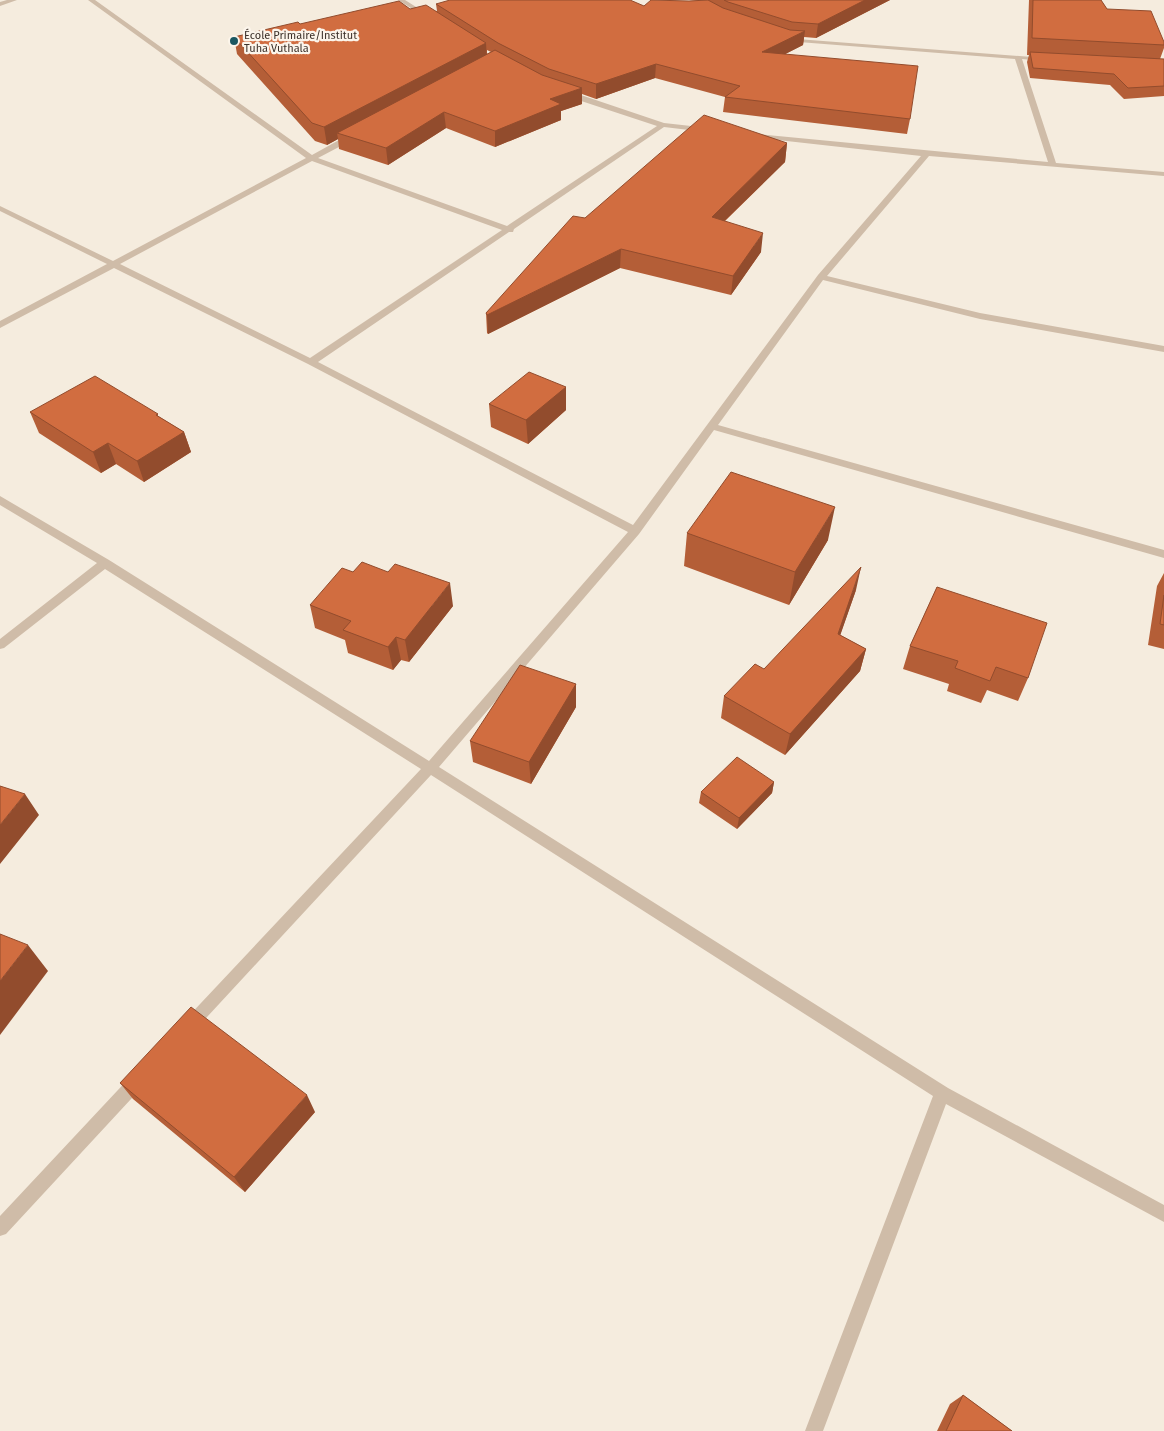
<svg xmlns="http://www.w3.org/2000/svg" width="1164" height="1431" font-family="'Fira Sans',sans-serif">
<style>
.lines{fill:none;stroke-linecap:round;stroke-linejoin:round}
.minor{fill:#cfbca8;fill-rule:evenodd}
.wall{fill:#b45e37;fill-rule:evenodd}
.shaded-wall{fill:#924c2d}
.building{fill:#d16d40;stroke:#924c2d}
.poi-dot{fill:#1a5761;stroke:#fcf5eb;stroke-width:2}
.labels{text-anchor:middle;stroke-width:4.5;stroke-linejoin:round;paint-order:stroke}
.far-poi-label{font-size:11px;fill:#3b3029;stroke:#fcf5eb;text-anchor:start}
</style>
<rect width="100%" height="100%" fill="#f5ecde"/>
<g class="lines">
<path class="minor" d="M7,0h10l-17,6v-4z
M88,0h7l217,155 38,-21h6v4l-38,20 189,68 150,-100 -94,-31v-4h6l95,32 45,5 1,2 -4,2 -42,-5 -150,102 -1,3h-4l-191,130 315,163 185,-250 103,-119 -171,-19h-3v-4l301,29 -33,-103 -229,-18 -2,-1v-2l261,20v2l-2,1 -21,-2 34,104 108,9v4l-235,-20 -102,120 153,37 184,33v6l-184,-33 -157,-39 -105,145 446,125v8l-450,-128 -75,104 -200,233 509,321 216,117v17l-218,-118 -123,327h-18l128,-335 -502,-321 -236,255 -5,2 -5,-2 -3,-5 3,-5 236,-251 -316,-200 -101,79 -4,1v-10l97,-76 -97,-58v-9l109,64 320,201 199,-229 -320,-168 -194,-96 -114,60v-7l107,-57 -107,-53v-5l113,55 193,-103zM312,161l190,69 -192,128 -190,-94z
M398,0h7l27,17 -5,1z
M138,1072l6,3 2,5 -2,5 -138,149 -6,2v-20l132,-141z"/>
</g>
<path class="wall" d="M709,0h181l-74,38 -12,-1 -1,8 -18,9 125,65 -3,15 -184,-22 2,-15 -70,-19 -59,21 -14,-5v10l-21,7v9l-66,27 -49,-19 -58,37 -49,-16 -1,-10 -11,6 -12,-4 -78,-87 -3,-17 66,-13 110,-15 27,2 -1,-7 208,2 45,-5zM487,50l4,2 -4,2z
M1029,0h72l6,9 57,33v6l-4,11h4v37l-40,3 -14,-14 -80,-7 -3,-16 2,-7h-2z
M787,143l-2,19 -60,59 36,31 -30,43 -111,-27 -132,66 -1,-1 -1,-20 99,-95z
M566,387v23l-38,34 -37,-17 -2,-23z
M30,412l128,2v2l26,16 7,20 -47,30 -28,-18 -15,9 -62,-40z
M687,533l141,7 -39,65 -105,-39z
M1164,573v76l-16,-4 9,-59z
M937,587l91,91 -10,23 -31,-11 -6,13 -34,-12 2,-7 -46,-15 7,-23z
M856,590l-16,45 26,14 -6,22 -75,84 -64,-37 3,-22 40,-27z
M310,605l143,1 -44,56 -8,-2 -8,10 -45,-17 -3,-13 -30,-12z
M576,684v23l-45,77 -58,-22 -3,-21z
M774,782l-2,11 -35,36 -38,-26 2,-11z
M120,1083l195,29 -70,80 -112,-93z
M963,1395l49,36h-75l13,-27z"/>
<path class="shaded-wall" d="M865,0h25l-74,38 2,-14z
M805,31l-2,14 -43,22 2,-15z
M486,43l1,17 -150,73 1,6 -11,6 -3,-18z
M656,64l-1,14 -59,21v-15z
M582,88v16l-21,7v9l-66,27v-16l55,-32z
M444,112l2,16 -58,37 -2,-17z
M787,143l-2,19 -75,73 2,-18z
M763,233l-2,19 -30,43 2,-19z
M621,249l-1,19 -132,66 -1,-19z
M566,387v23l-38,34 -2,-24z
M184,432l7,20 -47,30 -7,-21z
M108,443l8,21 -15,9 -8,-21z
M835,507l-7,33 -39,65 6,-33z
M861,567l-5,23 -23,66 5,-22z
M450,583l3,23 -44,56 -4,-22z
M396,637l5,23 -8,10 -5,-23z
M866,649l-6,22 -75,84 5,-21z
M576,684v23l-45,77 -2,-22z
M774,782l-2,11 -35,36 2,-11z
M25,794l14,21 -39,49v-39z
M28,945l20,26 -48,64v-54z
M307,1095l8,17 -70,80 -11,-15z"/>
<path class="building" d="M450,0h180l14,6 7,-6 38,1 19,-1 15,8 67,22 15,1 -43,21 156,14 -8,53 -185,-22 15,-11 -84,-22 -60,20 -47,-15 -51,-26 -62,-39z
M724,0h141l-47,24 -26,-2 -64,-20z
M1033,0h68l6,9 44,2 13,31v3l-132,-7z
M399,1l11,8 16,-4 60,38 -162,84 -12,-4 -78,-86 64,-15 2,2z
M495,50l47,25 40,13 -32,11 11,5 -66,27 -51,-19 -58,36 -49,-15z
M1030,52l134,7v27l-36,2 -14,-14 -81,-6z
M704,115l83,28 -75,74 51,16 -30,43 -112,-27 -134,66 -1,-2 87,-97 12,2z
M529,372l37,15 -40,33 -37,-16z
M95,376l63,38 -2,1 28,17 -47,29 -29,-18 -15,9 -63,-40z
M731,472l104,35 -40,65 -108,-39z
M362,562l26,10 7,-8 55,19 -45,57 -9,-3 -8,10 -45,-17 8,-9 -41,-16 32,-37 11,4z
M861,567l-23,67 28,15 -76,85 -66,-38 31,-32 9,5z
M937,587l110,36 -19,55 -32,-11 -6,14 -35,-13 3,-7 -48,-15z
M1164,595v30l-4,-1z
M520,665l56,19 -47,78 -59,-21z
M737,757l37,25 -35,36 -38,-26z
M0,786l25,8 -25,31z
M0,934l28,11 -28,36z
M191,1007l116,88 -73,82 -114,-94z
M963,1395l49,36h-66z"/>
<circle class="poi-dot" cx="234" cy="41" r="5"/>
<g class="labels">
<g class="far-poi-label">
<text x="244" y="39">École Primaire/Institut<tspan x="244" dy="13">Tuha Vuthala</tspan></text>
</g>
</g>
</svg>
